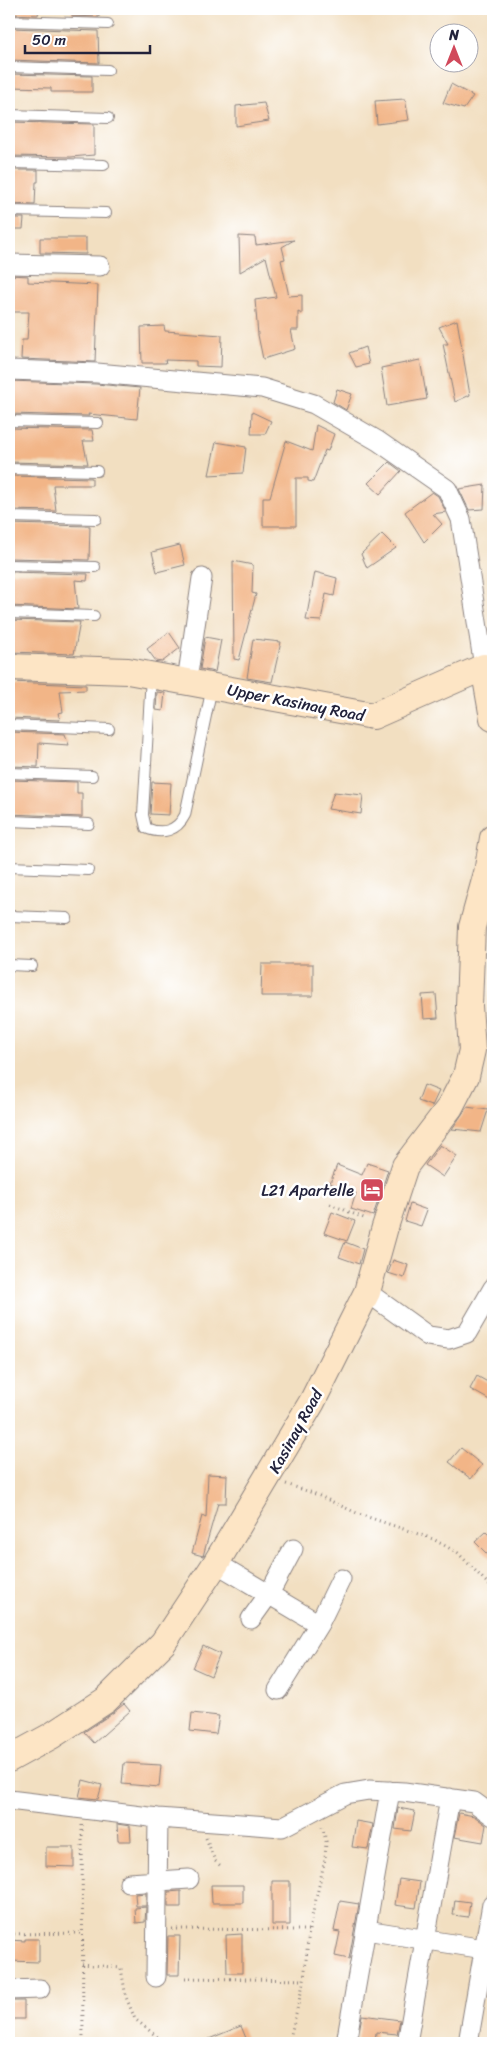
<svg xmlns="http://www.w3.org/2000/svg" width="502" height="2052" font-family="Sriracha,sans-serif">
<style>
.building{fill:#f2b587}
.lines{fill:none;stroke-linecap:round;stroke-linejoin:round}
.lane-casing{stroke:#8a807e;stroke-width:12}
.street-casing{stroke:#8a807e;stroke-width:21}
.secondary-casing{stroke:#8a807e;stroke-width:28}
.path{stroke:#8a807e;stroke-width:3;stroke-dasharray:1 4;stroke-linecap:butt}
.lane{stroke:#fff;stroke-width:10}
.street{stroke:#fff;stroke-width:19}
.secondary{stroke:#fde5c5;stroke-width:26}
.labels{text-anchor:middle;stroke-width:5;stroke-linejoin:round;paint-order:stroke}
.street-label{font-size:16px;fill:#22223b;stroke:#fff}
.poi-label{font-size:16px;fill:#22223b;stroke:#fff;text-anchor:end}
</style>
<rect width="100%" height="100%" fill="#fff"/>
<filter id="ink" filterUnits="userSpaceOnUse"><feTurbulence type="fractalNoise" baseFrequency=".02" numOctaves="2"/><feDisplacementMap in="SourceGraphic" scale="10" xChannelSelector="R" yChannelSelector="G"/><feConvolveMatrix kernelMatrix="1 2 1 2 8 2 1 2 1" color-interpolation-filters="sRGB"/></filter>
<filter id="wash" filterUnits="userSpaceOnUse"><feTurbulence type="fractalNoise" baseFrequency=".0096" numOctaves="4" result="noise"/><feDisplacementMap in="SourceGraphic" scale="20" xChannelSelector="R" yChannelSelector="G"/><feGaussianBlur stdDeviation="1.12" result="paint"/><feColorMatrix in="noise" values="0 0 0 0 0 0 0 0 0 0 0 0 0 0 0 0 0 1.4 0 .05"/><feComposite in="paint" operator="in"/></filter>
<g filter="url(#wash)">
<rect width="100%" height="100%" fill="#f2dfc1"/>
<g id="blocks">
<path class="building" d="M9,9h30l-1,6 -29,-1z
M72,9h27v8l-27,-1z
M9,28l89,3 1,32 -90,-3z
M9,74l83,2v16h-41v-4l-42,-1z
M451,84l22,12 -9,13 -21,-6z
M405,99l4,21 -32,4 -2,-23z
M264,103l5,18 -33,5v-20z
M9,122l85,2v31l-23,2 -62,-1z
M9,170h29v12h-2l-1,23 -26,-1z
M9,218h15l-1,11h-14z
M239,236l16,1 1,8 38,-5 -12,7 3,12 -4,1 8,36 13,-1v19l-4,-2v18h-7l4,19 -32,10 -5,-24 -3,-35 21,-3 -10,-40 -26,15z
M40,238h46v16l-46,-1z
M9,275l19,1v6l70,3 -3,77 -74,-3 1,-19h5l2,-28h-20z
M457,320l13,75 -15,7 -12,-58h5l-9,-17z
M164,326l1,5 57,4 -1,32 -25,-1v-5l-31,-1 1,3h-24l-1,-36z
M365,347l4,17 -13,3 -7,-14z
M420,360l7,39 -40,7 -6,-38z
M9,381l87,3 44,4 -3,31 -49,-5 1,2 -79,-2z
M337,389l15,5 -6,16 -13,-8z
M252,412l19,9 -6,13h-14z
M316,425l18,9 -6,17 -3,-1 -12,32 -5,-1v-3h-12v48h-33v-29h7l16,-56 26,10z
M9,428l83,2 2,11h-11l5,23 -78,-2z
M216,442l30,5 -3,26 -34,2z
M389,462l12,9 -21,23 -12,-11z
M10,476l82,2v7h-39l3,26 -47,-1z
M485,485l-1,24 -15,1 -10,-21z
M432,492l6,4 8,16 -13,2 9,10 -18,18 -19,-30z
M9,524l81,2 -1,34 -79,-2z
M382,534l14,14 -29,20 -6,-14z
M180,545l5,20 -28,7 -5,-20z
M233,561l20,4 -1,28 4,1 -17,66 -5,-1z
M9,572l79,2 -1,7 -12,-1 3,29 -69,-3z
M315,572l22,6 -3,18 -8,-2 -5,27 -15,-1z
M9,620l71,2 -6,32 -65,-2z
M169,632l11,16 -18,14 -6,-1 -9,-12z
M205,637l16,3 -6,32 -15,-3z
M253,639l28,3 -9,40 -25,-4z
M9,682l77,3v5l-26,1 3,21 -5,1 2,7 -51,-2z
M157,692l8,1 -2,18 -7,-1z
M9,732l56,2 4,11 -30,-2 -1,24 -27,-1z
M9,780l68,2v11h5v24l-73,-3z
M152,782l19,1 -2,32 -19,-1z
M334,792l29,3 -2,19 -33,-5z
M262,964h51v32h-52z
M436,994l2,24 -14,1 -2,-24z
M424,1085l15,6 -7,15 -14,-5z
M467,1107l21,3 -7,22 -29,-3z
M440,1145l17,11 -14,21 -18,-12z
M367,1163l21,7 -15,46 -22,-7 5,-16 -26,-10 7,-18 25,10z
M410,1204l17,6 -6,16 -16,-5z
M332,1212l23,9 -8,20 -23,-8z
M345,1242l18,7 -4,15 -20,-7z
M393,1260l15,5 -4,13 -16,-5z
M477,1376l16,9v17l-23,-13z
M461,1448l21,17 -11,14 -22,-17z
M208,1474l19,1 -1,28h-8l-15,53 -11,-3 10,-37 4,2z
M486,1532l7,7v21l-18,-18z
M203,1646l17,8 -9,22 -18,-8z
M124,1704l6,7 -36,32 -10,-11 30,-20z
M192,1713l27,3 -3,18 -26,-3z
M124,1763l37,2 -2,22 -37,-3z
M83,1780l19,5 -4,14 -19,-2z
M398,1808l17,3 -4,20 -16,-2z
M459,1813l15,3 12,9 -3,17 -29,-5z
M356,1821l17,3 -5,25 -16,-2z
M117,1824l13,2 1,15h-13z
M46,1847h28v20l-28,-1z
M399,1879l21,3 -4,26 -21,-3z
M272,1881h18v44h-18z
M211,1885h32v18h-31z
M181,1891v16h-13v-15z
M146,1893v13h-10l-1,-12z
M455,1900l15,2 -2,15 -15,-2z
M340,1901l19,3 -10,55 -14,-3 5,-24 -6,-1z
M146,1907l-1,15 -9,1 -1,-15z
M242,1934v39h-15l-1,-38z
M168,1936h12l-1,39h-12z
M25,1939h14v23l-30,-1v-21l16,1z
M9,2001h15v18h-15z
M362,2015l38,5 -3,14 -21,-2 -1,11h-18z
M241,2026l7,17h-49z"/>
</g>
</g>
<g filter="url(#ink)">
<use href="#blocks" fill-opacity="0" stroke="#8a807e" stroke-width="1"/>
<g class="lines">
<defs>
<path id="lane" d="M9,21l99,3
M9,67l99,3
M9,115l99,3
M9,163l95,2
M9,211l97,2
M9,421l89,2
M9,469l88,2
M9,517l87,2
M9,565l86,2
M9,613l85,3
M151,676l-8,139 3,13c16,7 31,3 39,-13l27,-128
M9,725l100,4
M9,773l83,3
M9,821l80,3
M9,867l79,3
M9,916l58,2
M9,965l23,1"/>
<path id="street" d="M9,264l91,2
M9,370l88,3 165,15 52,16 64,37 69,48 14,30 23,148
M187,681l15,-103
M367,1292l61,44 21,3 18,-6 26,-45
M216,1563l103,61
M251,1619l18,-25 24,-45
M278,1690l41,-66 22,-45
M9,1800l149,18 124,9 63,-33 24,-4 35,2 70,10 19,14
M129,1883l60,-4
M366,1930l118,19
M156,1977l2,-159
M9,1990l31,-1
M346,2043l44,-252
M407,2043l43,-245
M468,2043l24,-139"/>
<path id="secondary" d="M9,667l119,4 245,45 111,-49 9,51
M9,1759l42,-23 55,-36 57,-57 53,-80 96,-161 55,-110 18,-65 20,-61 45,-59 16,-31 6,-26 -3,-44 3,-79 15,-54 6,-35"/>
</defs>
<use href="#lane" class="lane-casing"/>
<use href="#street" class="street-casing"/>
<use href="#secondary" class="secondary-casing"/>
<path class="path" d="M330,1204l36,15
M286,1484l27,9 46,21 74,25 25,14 35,36
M82,1825l1,218
M206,1838l9,23 7,6
M172,1929l137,1
M9,1934l74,-1
M82,1964l39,4 5,29 9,22 30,24
M185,1978l119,2
M289,2043l15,-63 5,-50 16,-71 1,-18 -4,-15"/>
<use href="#lane" class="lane"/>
<use href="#street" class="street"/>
<use href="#secondary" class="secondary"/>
</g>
</g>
<defs>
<symbol id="hotel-square" viewBox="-11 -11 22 22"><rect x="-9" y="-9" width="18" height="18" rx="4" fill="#d1495b" stroke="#fff"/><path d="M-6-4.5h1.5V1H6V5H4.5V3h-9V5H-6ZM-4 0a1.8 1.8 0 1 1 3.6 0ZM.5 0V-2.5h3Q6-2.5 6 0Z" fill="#fff"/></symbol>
</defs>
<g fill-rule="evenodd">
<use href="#hotel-square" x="358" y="1176" width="28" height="28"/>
</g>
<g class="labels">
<g class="street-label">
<text transform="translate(296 702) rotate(11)" y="6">Upper Kasinay Road</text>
<text transform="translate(295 1431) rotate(-61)" y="6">Kasinay Road</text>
</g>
<g class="poi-label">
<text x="354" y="1196">L21 Apartelle</text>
</g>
</g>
<rect width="502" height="2052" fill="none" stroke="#fff" stroke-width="30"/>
<g transform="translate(454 48)"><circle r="24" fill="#ffffff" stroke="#a7a7b1"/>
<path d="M0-4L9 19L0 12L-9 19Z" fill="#d1495b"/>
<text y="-8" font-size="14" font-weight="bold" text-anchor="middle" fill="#22223b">N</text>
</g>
<path d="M25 45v8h125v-8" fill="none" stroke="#22223b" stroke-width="2.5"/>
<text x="32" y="45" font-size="15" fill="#22223b" stroke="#ffffff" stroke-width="4" paint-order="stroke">50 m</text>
</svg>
